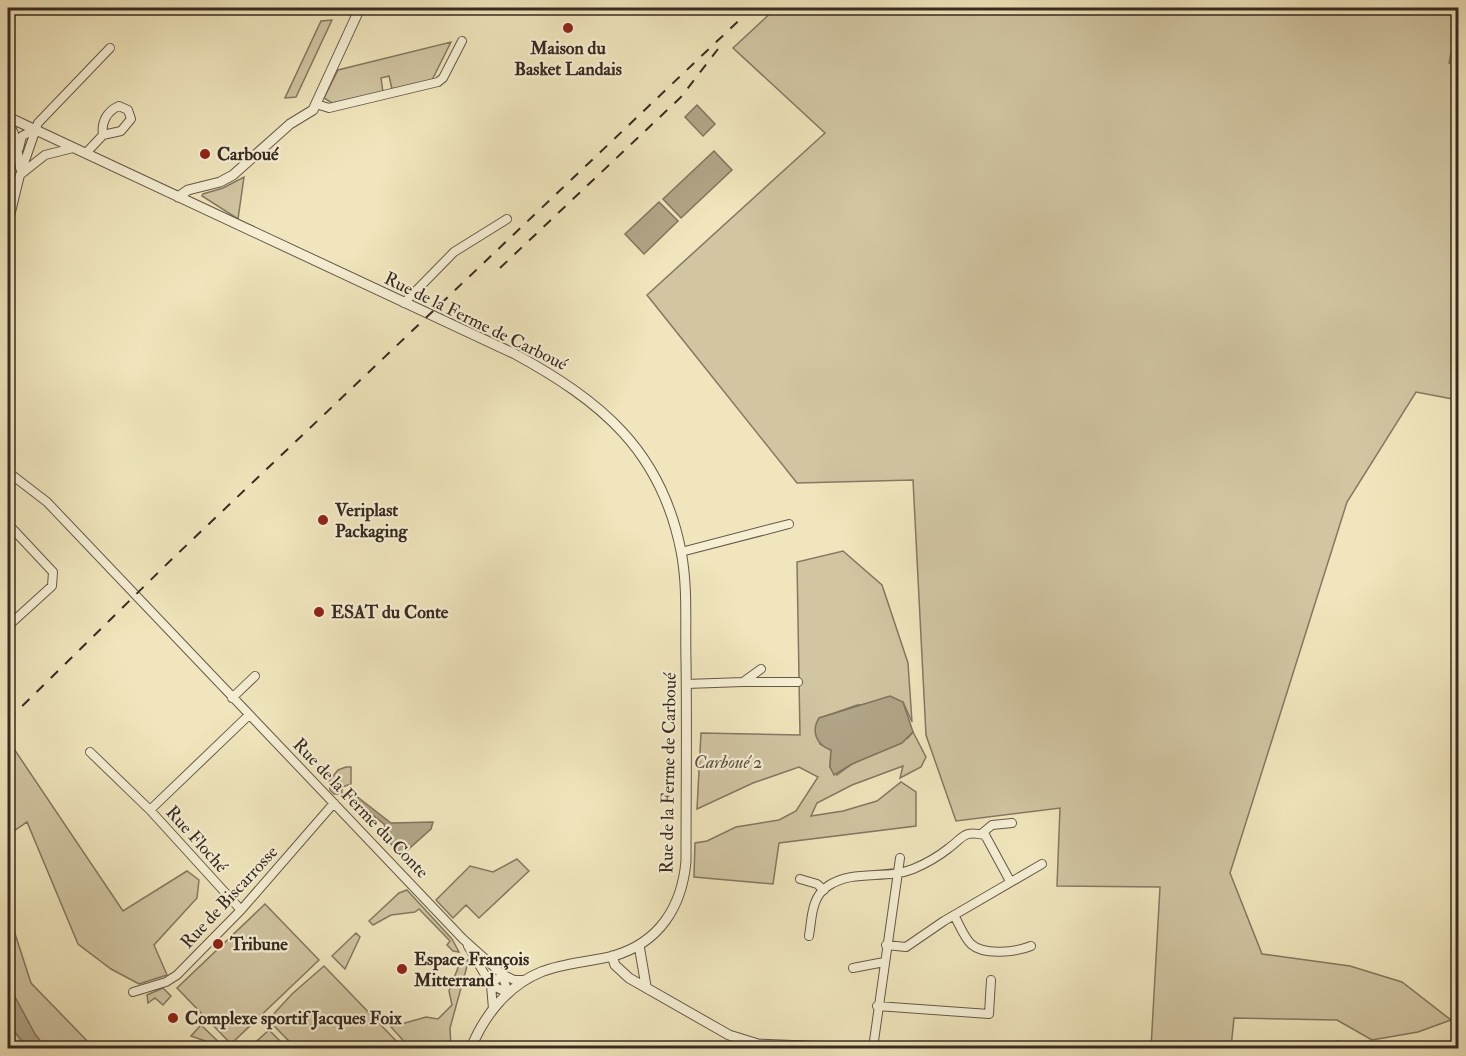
<svg xmlns="http://www.w3.org/2000/svg" width="1466" height="1056" font-family="'IM FELL Double Pica',serif">
<style>
.green{fill:#d1c5a2;stroke:#847862;stroke-width:1.5}
.water{fill:#b1a587;stroke:#80745e;stroke-width:1.5}
.lines{fill:none;stroke-linecap:round;stroke-linejoin:round}
.minor-casing{stroke:#655948;stroke-width:10}
.tertiary-casing{stroke:#655948;stroke-width:11}
.minor{stroke:#f5eed3;stroke-width:8}
.tertiary{stroke:#f5eed3;stroke-width:9}
.rail{stroke:#372a21;stroke-width:2;stroke-dasharray:10 10;stroke-linecap:butt}
.poi-dot{fill:#8f2418;stroke:#f5eed3;stroke-width:2}
.labels{text-anchor:middle;stroke-width:4.5;stroke-linejoin:round;paint-order:stroke}
.poi-label{font-size:18px;font-weight:bold;fill:#372a21;stroke:#f5eed3;text-anchor:start}
.street-label{font-size:18px;fill:#372a21;stroke:#f5eed3}
.park-label{font-size:18px;font-style:italic;fill:#5e5141;stroke:#f5eed3}
</style>
<rect width="100%" height="100%" fill="#f0e5bc"/>
<filter id="stains"><feTurbulence type="fractalNoise" baseFrequency=".00333" numOctaves="4"/><feColorMatrix values="0 0 0 0 .2 0 0 0 0 .09 0 0 0 0 .02 0 0 0 .5 -.17"/></filter>
<radialGradient id="worn" r=".72"><stop offset=".6" stop-color="#630" stop-opacity="0"/><stop offset="1" stop-color="#630" stop-opacity=".3"/></radialGradient>
<path class="green" d="M776,8h682v13l-9,42 9,3v334l-42,-8 -69,110 -117,371 32,81 88,12 52,16 49,38 -33,12 -46,8 -35,-20 -103,-2 -3,30h-80l9,-161 -103,-1 3,-78 -104,13 -30,-86 -13,-255 -116,3 -150,-188 178,-162 -92,-85z
M332,20l-36,77 -11,1 36,-77z
M451,42l-19,38 -40,9 -3,-13 -8,2 2,14 -51,11 -8,-5 14,-28z
M244,177l-6,42 -36,-23 1,-2 20,-6z
M843,551l39,34 26,78 4,59 -9,-20 -46,3 -37,13v26l11,6 -1,17 7,8 15,-11 56,-26 5,-6 13,25 -5,10 -21,11 3,-12 -51,19 -35,18 -6,13 32,-5 34,-10 24,-19 15,10v34l-137,17 -6,41 -79,-7 1,-34 12,-2 29,-14 43,-7 17,-9 22,-34 -19,-10 -46,16 -56,26 4,-76 99,2 -3,-173z
M8,740l115,171 64,-40 12,9 -2,18 -43,47 13,30 -28,9 -28,-15 -33,-25 -51,-122 -19,13z
M346,767h5v17l-9,3v7h-8l-4,-4 -1,-9 9,-11z
M517,859l12,12 -50,47 -13,-13 -13,13 -17,-18 34,-34 23,6z
M407,890l45,49 7,13 -6,-1 -6,-6 3,-4 -31,-32 -4,3 -24,3 -18,10 -4,-4 30,-28z
M265,904l54,56 -88,84 -54,-56z
M8,912l23,71 63,65h-86z
M356,933l4,4 -15,32 -13,-13z
M469,959l-19,69 1,20h-41l-19,-21 35,-10 12,2 14,-14 -3,-14 10,-26z
M324,966l79,82h-107l-28,-28 24,-26z
M163,988l8,8 -8,9 -8,-7 -7,5 -1,-8z
M201,1025l24,23 -34,-12z
M269,1030l18,18h-38z"/>
<path class="water" d="M697,105l18,19 -12,12 -18,-19z
M714,151l18,19 -51,48 -18,-19z
M659,202l19,19 -34,33 -19,-20z
M890,696l13,6 10,30 -11,11 -50,21 -18,11 -4,-8 1,-17c-15,-5 -20,-19 -12,-32z
M355,795l36,28 42,-1 -2,7 -29,26 -12,-12 -6,-19 -32,-25z
M8,984l27,50 11,14h-19l-19,-25z"/>
<g class="lines">
<defs>
<path id="minor" d="M316,104l13,4 109,-26 5,-4 19,-37
M8,119l8,20 4,29
M19,148l3,-12 14,-7
M86,153l17,-18c-2,-13 4,-24 16,-29l9,4 3,9 -10,12 -18,4
M21,174l24,-19 28,-7
M8,224l12,-49 18,-52 72,-75
M404,303l50,-51 53,-33
M8,472l39,30 416,437 39,35 6,19 -17,-8
M8,524l45,48 -1,14 -44,40
M681,552l108,-28
M743,682h55
M686,684l57,-2 18,-13
M232,698l23,-22
M90,752l60,58
M981,834l11,-9 20,-2
M800,879l17,5 7,6
M241,910l-91,-100 99,-95
M954,915c5,9 10,22 17,29 13,12 45,8 60,2
M809,936c3,-18 2,-39 19,-50 25,-17 58,-6 85,-17 12,-5 26,-13 36,-21 15,-11 14,-18 36,-13l25,46
M886,945l20,2 38,-26 98,-57
M468,946l23,39 2,24
M853,968l31,-6
M491,985l11,-11 12,6h11
M133,992l33,-10 11,-7 64,-65 93,-107
M877,1006l112,8 2,-34
M873,1048l27,-190"/>
<path id="tertiary" d="M8,117l507,237c86,47 146,96 166,197 7,36 4,73 5,109 1,67 0,134 0,201 -4,46 -27,82 -73,95 -24,6 -49,7 -72,16 -34,14 -57,44 -70,76
M178,197l10,-7 32,-8 13,-7 57,-51 23,-14 47,-102
M639,945l7,41
M612,956l3,9 14,13 100,57 29,9 97,4
M1330,1048l8,-2 13,2
M1449,1048l9,-2"/>
</defs>
<use href="#minor" class="minor-casing"/>
<use href="#tertiary" class="tertiary-casing"/>
<use href="#minor" class="minor"/>
<use href="#tertiary" class="tertiary"/>
<path class="rail" d="M500,268l181,-171 37,-48
M8,720l164,-161 580,-551"/>
</g>
<g class="poi-dot">
<circle cx="568" cy="28" r="6"/>
<circle cx="205" cy="154" r="6"/>
<circle cx="323" cy="520" r="6"/>
<circle cx="319" cy="612" r="6"/>
<circle cx="218" cy="944" r="6"/>
<circle cx="402" cy="969" r="6"/>
<circle cx="173" cy="1018" r="6"/>
</g>
<g class="labels">
<g class="poi-label">
<text x="568" y="54" text-anchor="middle">Maison du<tspan x="568" dy="21">Basket Landais</tspan></text>
<text x="217" y="160">Carboué</text>
<text x="335" y="516">Veriplast<tspan x="335" dy="21">Packaging</tspan></text>
<text x="331" y="618">ESAT du Conte</text>
<text x="230" y="950">Tribune</text>
<text x="414" y="965">Espace François<tspan x="414" dy="21">Mitterrand</tspan></text>
<text x="185" y="1024">Complexe sportif Jacques Foix</text>
</g>
<g class="street-label">
<text transform="translate(476 321) rotate(26)" y="6">Rue de la Ferme de Carboué</text>
<text transform="translate(668 773) rotate(-89)" y="6">Rue de la Ferme de Carboué</text>
<text transform="translate(361 808) rotate(46)" y="6">Rue de la Ferme du Conte</text>
<text transform="translate(197 839) rotate(48)" y="6">Rue Floché</text>
<text transform="translate(229 897) rotate(-47)" y="6">Rue de Biscarrosse</text>
</g>
<g class="park-label">
<text x="728" y="768">Carboué 2</text>
</g>
</g>
<rect width="1466" height="1056" fill="none" stroke="#f0e5bc" stroke-width="30"/>
<rect x="9" y="9" width="1448" height="1038" fill="none" stroke="#372a21" stroke-width="3"/>
<rect x="15" y="15" width="1436" height="1026" fill="none" stroke="#372a21" stroke-width="1.5"/>
<rect width="100%" height="100%" filter="url(#stains)"/>
<rect width="100%" height="100%" fill="url(#worn)"/>
</svg>
